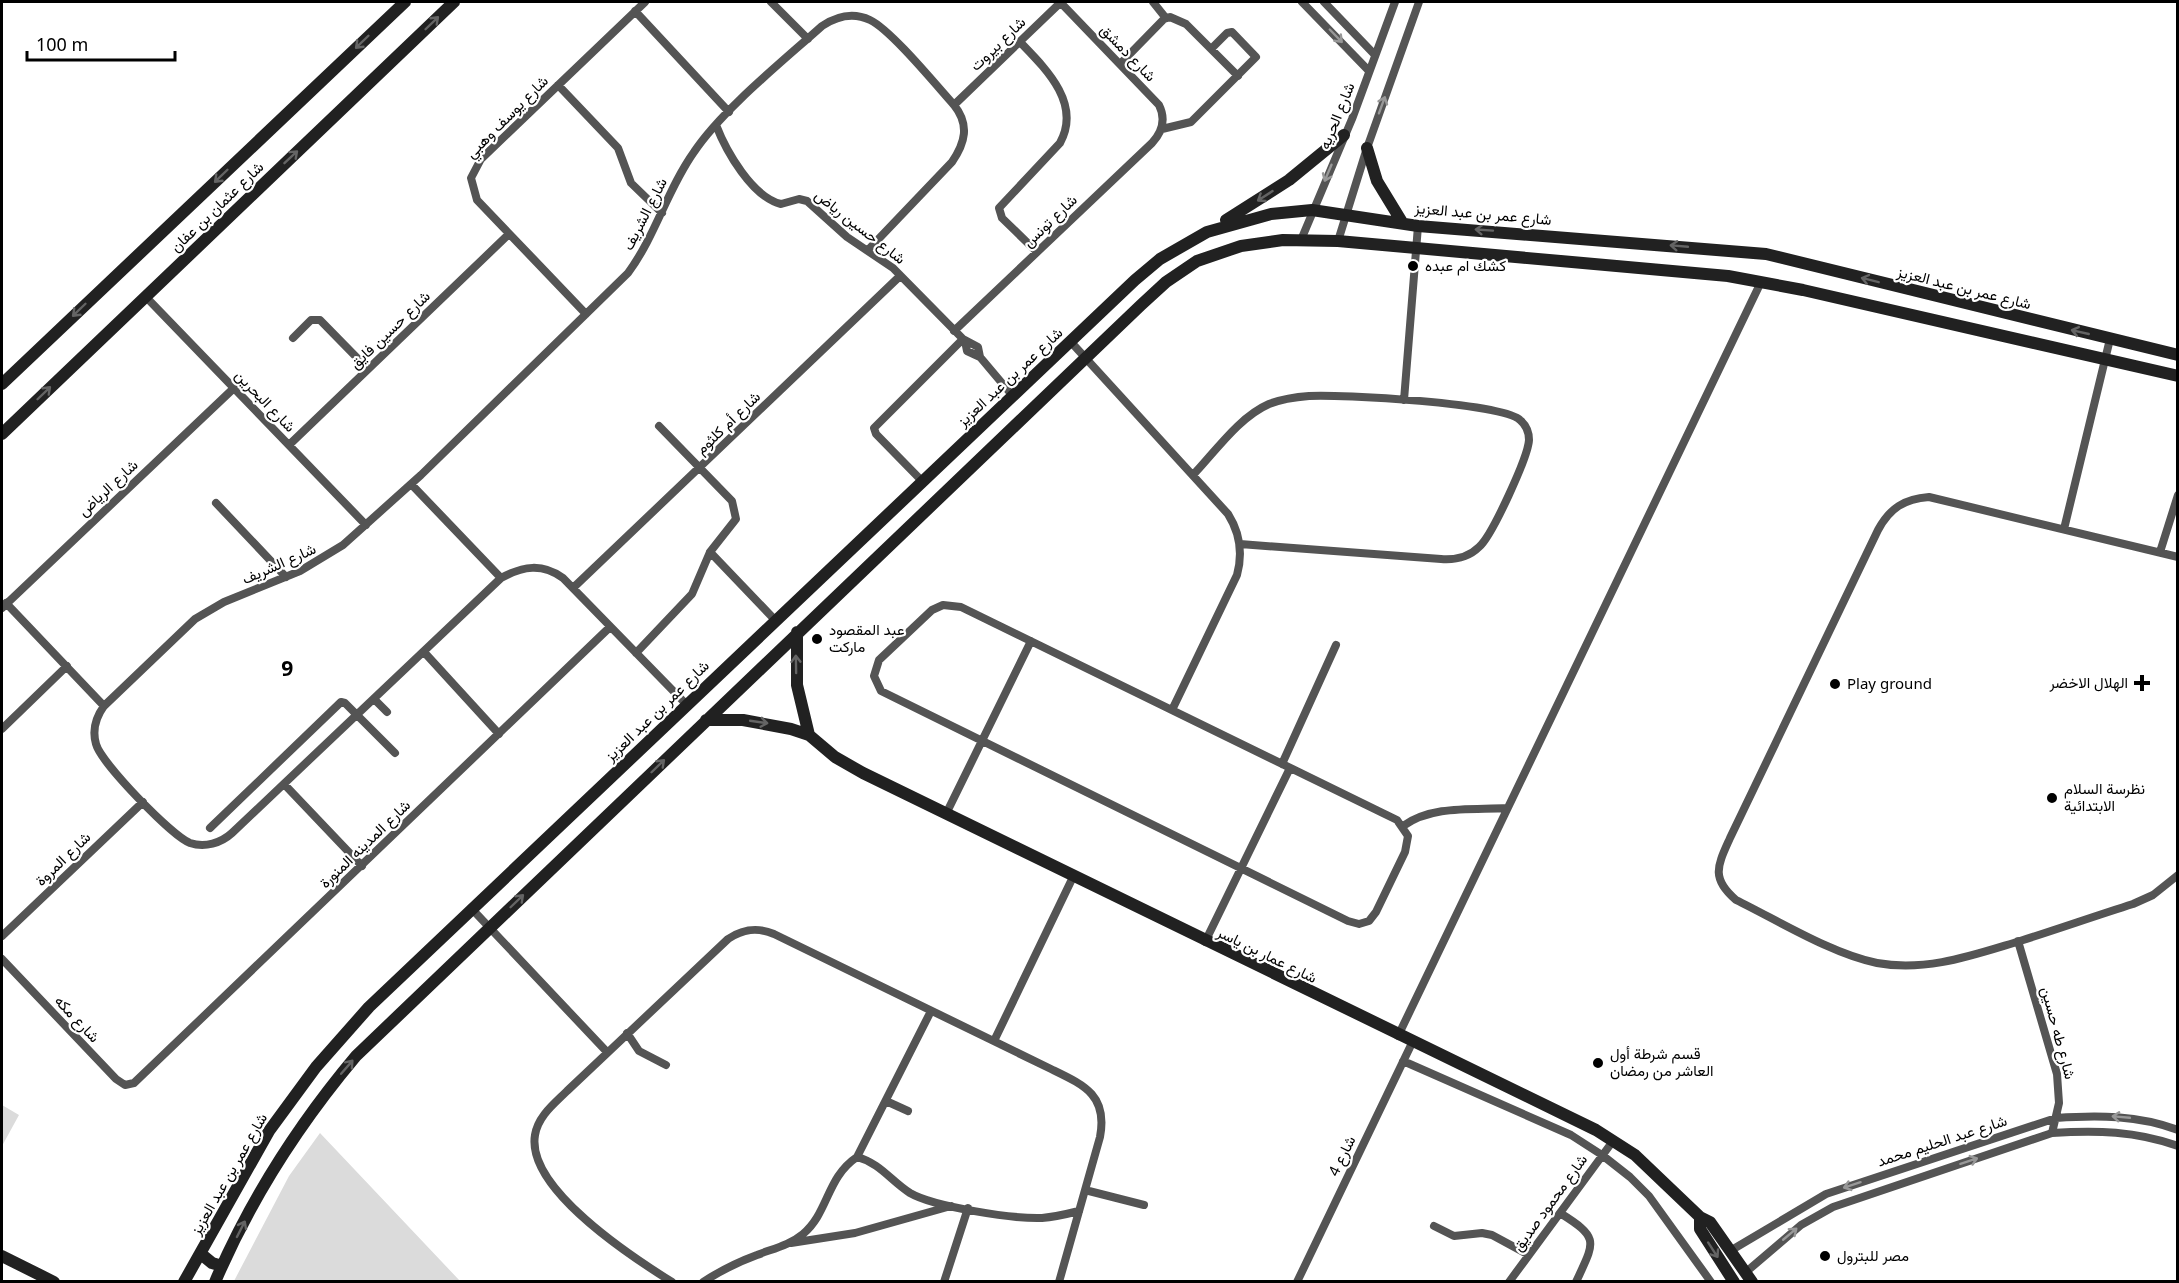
<svg xmlns="http://www.w3.org/2000/svg" width="2179" height="1283" font-family="'Noto Sans',Vazirmatn,sans-serif">
<style>
.green{fill:#dbdbdb}
.lines{fill:none;stroke-linecap:round;stroke-linejoin:round}
.street{stroke:#545454;stroke-width:8}
.secondary{stroke:#212121;stroke-width:12}
.oneway{stroke:#646464}
.oneway2{stroke:#989898}
.poi-dot{fill:#000;stroke:#fff;stroke-width:2}
.labels{text-anchor:middle;stroke-width:4.5;stroke-linejoin:round;paint-order:stroke}
.street-label{font-size:15px;fill:#000;stroke:#fff}
.poi-label{font-size:15px;fill:#000;stroke:#fff;text-anchor:start}
.district-label{font-size:21px;font-weight:bold;letter-spacing:1.5px;fill:#000;stroke:#fff}
</style>
<rect width="100%" height="100%" fill="#fff"/>
<path class="green" d="M2,1105l17,10 -17,31z
M320,1133l140,148h-226l55,-105z"/>
<g class="lines">
<path class="street" d="M771,2l37,37
M1153,2l12,15
M1302,2l67,69
M1324,2l51,53
M635,11l94,101
M1020,42c25,26 62,61 40,101l-61,65 3,10 35,34
M1120,64l44,-45 6,-2 16,7 52,52
M558,85l60,63 13,35 31,30
M954,105l107,-103
M716,125c10,26 36,72 65,79l18,-5 8,2 40,36 46,31 70,71 15,8 2,10 32,38
M1162,129l29,-7 65,-65 -24,-25 -5,1 -16,16
M1301,240l51,-121 43,-117
M1338,241l29,-93 52,-146
M145,296l221,229
M586,314l-109,-114 -6,-22 10,-19 164,-157
M954,331l198,-188c11,-12 14,-24 7,-38l-99,-103
M293,338l18,-18h9l48,49
M965,341l2,10 13,6
M1070,341l158,173c12,19 15,39 9,61l-65,135
M1404,400l14,-174
M289,445l220,-211
M1193,475c22,-23 46,-58 76,-71 13,-5 27,-7 40,-8 30,-2 195,7 211,24 6,5 9,13 9,20 -1,17 -37,96 -50,107 -10,10 -24,13 -38,12l-201,-15
M922,481l-46,-47 -2,-6 89,-89
M411,484l90,94
M216,503l70,74
M2064,529l46,-190
M710,552l65,68
M2160,552l18,-57
M2178,557l-249,-60c-25,2 -39,11 -51,33l-148,308c-12,27 -20,40 6,62 41,20 96,54 141,63 50,9 96,-8 143,-22 38,-12 75,-25 113,-37l20,-9 25,-20
M573,588l327,-312
M6,603l98,103
M943,605l18,2 436,213 11,16 -3,16 -29,60 -7,9 -10,3 -11,-3 -467,-230 -7,-15 5,-16 53,-50z
M2,608l232,-220
M424,652l75,82
M636,653l56,-59 18,-42 26,-33 -4,-18 -73,-75
M374,699l13,13
M686,704l-123,-126c-21,-15 -40,-12 -62,0l-269,255c-11,10 -27,15 -42,10 -18,-7 -89,-80 -94,-99 -4,-14 0,-27 8,-38l91,-87 29,-17 76,-31 43,-26 78,-70 207,-202c28,-38 39,-83 66,-121 28,-42 89,-91 128,-126 15,-10 31,-14 48,-6 21,10 66,65 84,85 16,20 11,38 -2,57l-84,88
M2,729l65,-63
M1282,764l54,-119
M284,784l78,82
M946,814l85,-173
M1403,826c29,-21 70,-16 104,-18
M210,828l131,-126 4,1 50,50
M471,908l136,144
M2,936l141,-134
M2018,941l39,133 2,29 -7,30
M1205,942l85,-174
M2,959l114,120 9,6 9,-2 476,-456
M627,1033l12,18 27,14
M1398,1036l363,-754
M994,1041l79,-164
M1403,1061l168,74 31,20 28,22 19,19 62,86
M886,1101l22,10
M857,1157c23,6 34,24 53,36 24,14 104,26 132,25 13,-1 25,-4 37,-7
M1085,1190l59,15
M1560,1213c40,25 35,28 16,69
M1434,1226l20,10 28,-3 10,2 37,20
M791,1243l64,-10 96,-27
M1730,1251l96,-57 230,-76c41,-3 82,-3 122,12
M1746,1272l55,-47 32,-18 219,-74c44,-3 84,-2 126,13
M672,1282c-40,-25 -146,-94 -137,-147 3,-19 19,-31 32,-44l161,-152c15,-10 29,-12 46,-5l277,135c33,16 57,26 49,68l-41,145
M703,1282c17,-11 35,-20 54,-27 15,-6 33,-10 46,-21 26,-22 23,-56 54,-77l74,-146
M944,1282l24,-74
M1297,1282l115,-239
M1509,1282l104,-141"/>
<path class="secondary" d="M1367,148l10,33 25,41
M1226,220l63,-40 55,-45
M2,384l403,-382
M2,434l452,-432
M797,632v53l12,50
M706,720h37l48,9 18,6 26,22 28,16 733,357 39,25 65,62 10,5 42,60
M1700,1217v12l34,53
M201,1254l11,9 10,3
M2,1256l52,26
M184,1282l85,-151 47,-64 53,-60 766,-727 25,-21 47,-27 64,-18 41,-4 106,16 348,28 412,101
M215,1282c36,-84 83,-157 141,-226l785,-751 25,-23 31,-21 44,-15 42,-6 55,1 390,35 75,14 375,86"/>
</g>
<defs><path id="oneway-shaft" d="M-6 0H5M1.5-3L5.5 0L1.5 3" fill="none" stroke-width="1.6" stroke-linecap="round" stroke-linejoin="round" transform="scale(1.5)"/></defs>
<g class="oneway">
<use href="#oneway-shaft" transform="translate(432 23) rotate(-44)"/>
<use href="#oneway-shaft" transform="translate(362 42) rotate(136)"/>
<use href="#oneway-shaft" transform="translate(291 157) rotate(-43)"/>
<use href="#oneway-shaft" transform="translate(221 176) rotate(136)"/>
<use href="#oneway-shaft" transform="translate(1265 196) rotate(147)"/>
<use href="#oneway-shaft" transform="translate(1484 230) rotate(-176)"/>
<use href="#oneway-shaft" transform="translate(1679 246) rotate(-175)"/>
<use href="#oneway-shaft" transform="translate(1870 280) rotate(-166)"/>
<use href="#oneway-shaft" transform="translate(79 310) rotate(136)"/>
<use href="#oneway-shaft" transform="translate(2080 332) rotate(-167)"/>
<use href="#oneway-shaft" transform="translate(44 393) rotate(-44)"/>
<use href="#oneway-shaft" transform="translate(796 664) rotate(-91)"/>
<use href="#oneway-shaft" transform="translate(759 722) rotate(8)"/>
<use href="#oneway-shaft" transform="translate(658 766) rotate(-44)"/>
<use href="#oneway-shaft" transform="translate(517 901) rotate(-44)"/>
<use href="#oneway-shaft" transform="translate(347 1067) rotate(-49)"/>
<use href="#oneway-shaft" transform="translate(241 1229) rotate(-63)"/>
<use href="#oneway-shaft" transform="translate(1713 1250) rotate(57)"/>
</g>
<g class="oneway2">
<use href="#oneway-shaft" transform="translate(1336 36) rotate(46)"/>
<use href="#oneway-shaft" transform="translate(1382 105) rotate(-70)"/>
<use href="#oneway-shaft" transform="translate(1328 173) rotate(113)"/>
<use href="#oneway-shaft" transform="translate(2121 1117) rotate(-175)"/>
<use href="#oneway-shaft" transform="translate(1969 1161) rotate(-18)"/>
<use href="#oneway-shaft" transform="translate(1852 1185) rotate(162)"/>
<use href="#oneway-shaft" transform="translate(1790 1234) rotate(-40)"/>
</g>
<g class="poi-dot">
<circle cx="1413" cy="266" r="6"/>
<circle cx="817" cy="639" r="6"/>
<path d="M2139 674h6v6h6v6h-6v6h-6v-6h-6v-6h6z"/>
<circle cx="1835" cy="684" r="6"/>
<circle cx="2052" cy="798" r="6"/>
<circle cx="1598" cy="1063" r="6"/>
<circle cx="1825" cy="1256" r="6"/>
</g>
<g class="labels">
<g class="street-label">
<text transform="translate(998 44) rotate(-44)" y="5">شارع بيروت</text>
<text transform="translate(1128 53) rotate(46)" y="5">شارع دمشق</text>
<text transform="translate(1337 116) rotate(-68)" y="5">شارع الحريه</text>
<text transform="translate(507 117) rotate(-45)" y="5">شارع يوسف وهبي</text>
<text transform="translate(217 207) rotate(-44)" y="5">شارع عثمان بن عفان</text>
<text transform="translate(645 214) rotate(-63)" y="5">شارع الشريف</text>
<text transform="translate(1483 214) rotate(5)" y="5">شارع عمر بن عبد العزيز</text>
<text transform="translate(1050 221) rotate(-44)" y="5">شارع تونس</text>
<text transform="translate(860 227) rotate(38)" y="5">شارع حسين رياض</text>
<text transform="translate(1964 288) rotate(14)" y="5">شارع عمر بن عبد العزيز</text>
<text transform="translate(390 330) rotate(-44)" y="5">شارع حسين فايق</text>
<text transform="translate(1010 377) rotate(-43)" y="5">شارع عمر بن عبد العزيز</text>
<text transform="translate(265 401) rotate(46)" y="5">شارع البحرين</text>
<text transform="translate(728 423) rotate(-44)" y="5">شارع أم كلثوم</text>
<text transform="translate(108 488) rotate(-43)" y="5">شارع الرياض</text>
<text transform="translate(279 564) rotate(-24)" y="5">شارع الشريف</text>
<text transform="translate(657 711) rotate(-44)" y="5">شارع عمر بن عبد العزيز</text>
<text transform="translate(365 844) rotate(-44)" y="5">شارع المدينه المنورة</text>
<text transform="translate(63 859) rotate(-44)" y="5">شارع المروة</text>
<text transform="translate(1267 955) rotate(26)" y="5">شارع عمار بن ياسر</text>
<text transform="translate(77 1019) rotate(47)" y="5">شارع مكه</text>
<text transform="translate(2058 1033) rotate(75)" y="5">شارع طه حسين</text>
<text transform="translate(1942 1141) rotate(-18)" y="5">شارع عبد الحليم محمد</text>
<text transform="translate(1342 1156) rotate(-64)" y="5">شارع 4</text>
<text transform="translate(229 1174) rotate(-60)" y="5">شارع عمر بن عبد العزيز</text>
<text transform="translate(1550 1203) rotate(-54)" y="5">شارع محمود صديق</text>
</g>
<g class="poi-label">
<text x="1425" y="271">كشك ام عبده</text>
<text x="829" y="635">عبد المقصود<tspan x="829" dy="17">ماركت</tspan></text>
<text x="2128" y="688" text-anchor="end">الهلال الاخضر</text>
<text x="1847" y="689">Play ground</text>
<text x="2064" y="794">نظرسة السلام<tspan x="2064" dy="17">الابتدائية</tspan></text>
<text x="1610" y="1059">قسم شرطة أول<tspan x="1610" dy="17">العاشر من رمضان</tspan></text>
<text x="1837" y="1261">مصر للبترول</text>
</g>
<g class="district-label">
<text x="288" y="676">9</text>
</g>
</g>
<rect width="2179" height="1283" fill="none" stroke="#000000" stroke-width="6"/>
<path d="M27 51v9h148v-9" fill="none" stroke="#000000" stroke-width="3"/>
<text x="36" y="51" font-size="18" fill="#000000" stroke="#ffffff" stroke-width="4.5" paint-order="stroke">100 m</text>
</svg>
